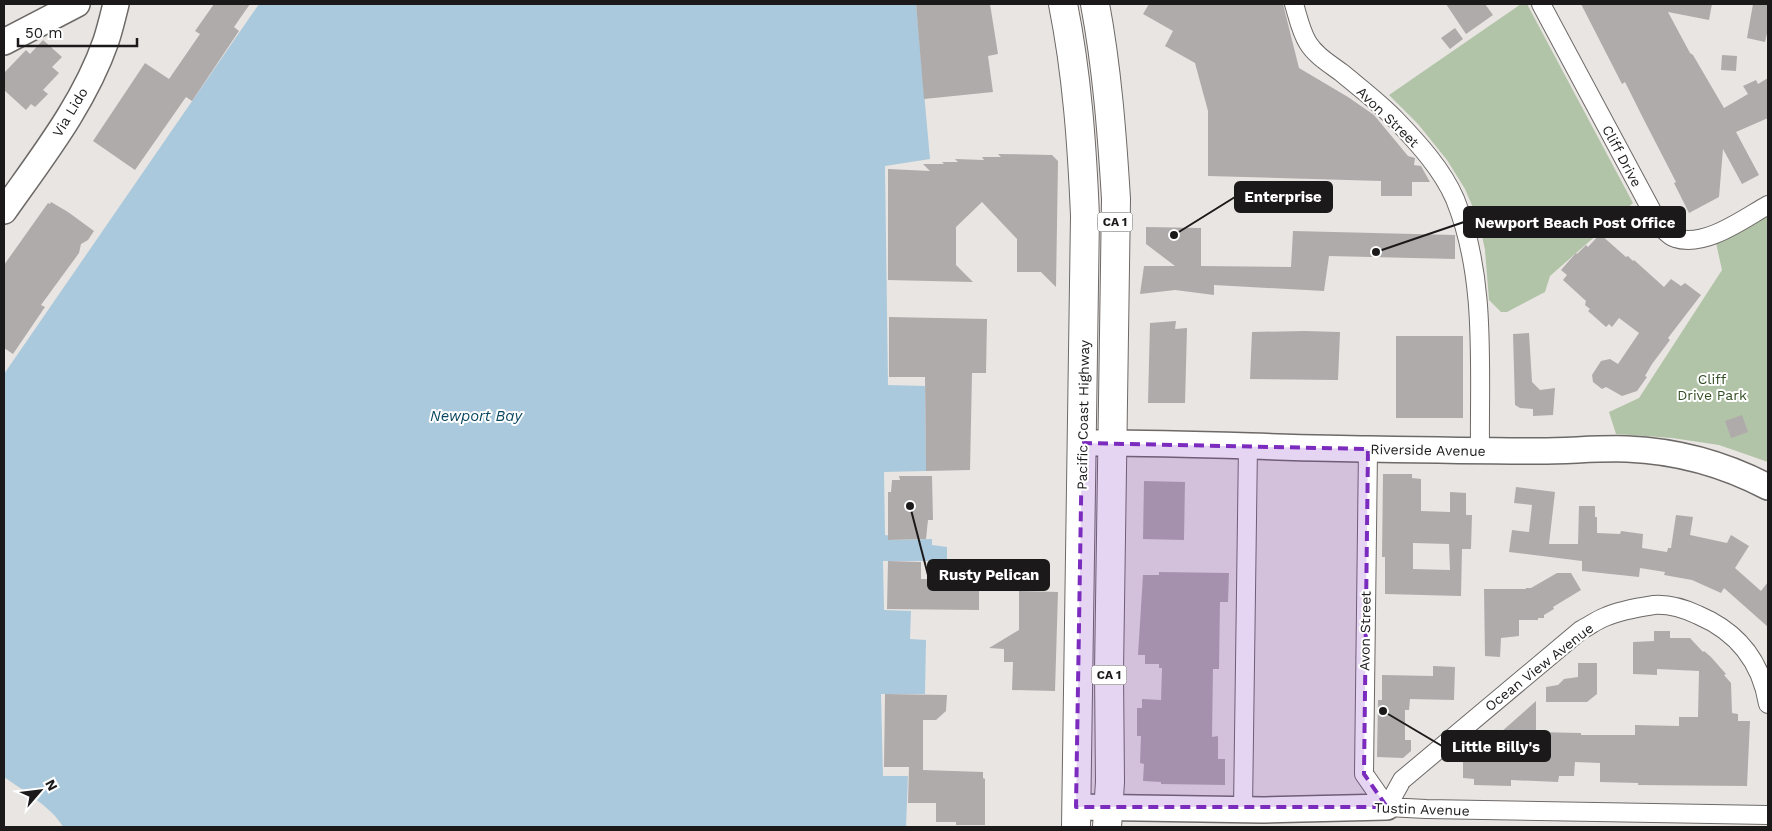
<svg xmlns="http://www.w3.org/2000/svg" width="1772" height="831" font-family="'Work Sans',sans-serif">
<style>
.green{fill:#b2c4a8}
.water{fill:#aac9dc}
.building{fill:#b0abab;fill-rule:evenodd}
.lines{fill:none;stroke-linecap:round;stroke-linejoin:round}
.street-casing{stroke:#6d6967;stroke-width:20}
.secondary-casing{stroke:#6d6967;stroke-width:28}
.highway-casing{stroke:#6d6967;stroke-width:30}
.street{stroke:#fff;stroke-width:18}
.secondary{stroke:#fff;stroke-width:25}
.highway{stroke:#fff;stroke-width:28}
.marked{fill:#7b2cbf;fill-opacity:0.2;stroke:#7b2cbf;stroke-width:4;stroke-dasharray:10 6;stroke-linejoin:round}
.labels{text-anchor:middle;stroke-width:4;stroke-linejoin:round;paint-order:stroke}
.shield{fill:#fff;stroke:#5f5e5e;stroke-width:1}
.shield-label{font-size:12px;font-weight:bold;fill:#1b1919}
.street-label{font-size:14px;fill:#1b1919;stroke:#fff}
.park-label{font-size:14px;fill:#344e25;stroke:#fff}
.water-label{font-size:15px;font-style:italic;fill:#094661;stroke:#fff}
.leader{fill:none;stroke:#1b1919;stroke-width:2}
.callout-dot{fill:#1b1919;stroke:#fff;stroke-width:2}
.callout{fill:#1b1919;stroke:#1b1919;stroke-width:2}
.callout-label{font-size:15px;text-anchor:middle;font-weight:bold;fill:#fff}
</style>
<rect width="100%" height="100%" fill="#e9e5e2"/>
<path class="green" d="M1521,4h6l106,199 -83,73 -5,16 -38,20h-6l-12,-12 -4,-50 -6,-28 -14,-33 -18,-29 -29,-36 -29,-29z
M1768,216v246l-49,-17 -47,-7 -56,-4 -7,-22 30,-14 83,-128 -6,-27z"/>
<path class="water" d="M259,4h657l14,155 -45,7 3,219 37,1 1,85 -42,1 1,63 6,1 1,4 40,-1v6l15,2v14h-64l1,49 27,1 -1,28 16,1 -1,54h-44l2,82h25l-2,51h-843c-10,-19 -42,-38 -59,-50v-403z"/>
<path class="building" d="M214,4h36l-16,23 5,4 -47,70 -6,-4 -51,73 -42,-29 52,-78 24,16 31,-45 -5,-3z
M916,4h74l8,50 -10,2 5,36 -69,7z
M1149,4h134l16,64 49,29 26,18 34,41 7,2 -1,7 7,1 9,16h-18v14h-31v-15l-173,-5v-65l-13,-48 -30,-17 8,-15 -30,-17z
M1446,4h39l8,11 -27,19z
M1581,4h131l-3,16 -41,-8 22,41 3,2 31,53 24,-14 -5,-8 13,-6 2,4 10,-6v40l-32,14 23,43 -17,9 -19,-35 -4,48 -30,16 -15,-30 2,-1 -33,-64 -18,-36 -3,2z
M1753,4h15v25l-3,13 -18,-4z
M1455,28l8,11 -13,10 -9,-11z
M43,40l19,17 -10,10 7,6 -16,17 5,4 -13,13 -4,-3 -5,6 -22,-20v-17l22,-23 4,4z
M1722,55l15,1 -1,15 -15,-1z
M998,154l54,1 6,6 -2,126 -15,-15h-24v-33l-35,-37 -26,25v38l17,17 -85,-2v-111l42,2 -7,-7h21l-2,-2h16l-3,-3 29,1 -2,-3h19z
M51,202l17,10 26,19 -6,9 -7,4 -2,9 -38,52 4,2 -32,47 -9,-6v-83l44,-62 2,1z
M1146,227l55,1v38l90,1 2,-36 162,4v24l-126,-3 -5,35 -110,-6v10l-39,-5 -35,4 4,-28h31l-29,-22z
M1600,234l26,23 2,-1 5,5 1,-1 30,27 7,-8 10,7 4,-3 16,12 -33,43 2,2 -18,24 -7,12 2,1 -10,14 -15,5 -16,-9 -4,2 -9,-7 -1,-7 9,-14 9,-2 8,5 21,-31 -20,-15 -7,9 -3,-3 -3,3 -18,-16 2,-2 -5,-4 1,-4 -23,-21 4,-5 -6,-5 15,-17 1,1 9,-9 2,2z
M889,317l98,2 -1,54h-14l-2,97 -44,1 -1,-94h-36z
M1176,321l-1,8 12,-1 -2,75h-37l2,-80z
M1304,331l36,1 -2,48 -88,-1 2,-47z
M1529,333l3,49 8,8 15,-2 -2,27 -20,1v-7l-13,-1 -5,-3 -2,-71z
M1396,336h67v82h-67z
M1742,415l6,17 -17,6 -6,-17z
M1383,474h29v4l9,1v32l29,1v-20l16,1v22h6l-1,34h-9l-1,47 -76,-2v-37h-3zM1413,543l36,1 1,26 -37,-1z
M899,476h33l1,44h-5l-2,19 -38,1v-48h3l1,-12h8z
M1144,481l41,1 -1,58 -41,-1z
M1516,487l39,5 -6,52h29l1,-38h16v11h2v16l23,1 1,-3 22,3 -1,14 25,4 1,-4h3l5,-33 17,2 -3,18 37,8 4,-8 18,11 -14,22 26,23 7,-9v45l-44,-39 -3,5 -29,-13 -28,-5 1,-3 -25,-4 -1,9 -57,-6v-10l-73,-9 3,-22 17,2 3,-27 -18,-2z
M888,561l33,1v17l58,1v30l-92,-1z
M1159,572l70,1 -1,29h-8l-1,67h-6l-1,68 6,-1v23h7v26l-64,-1v-2l-18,-1 1,-17 -4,-1 1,-27h-4v-28h5v-9l19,1 1,-32h-3v-4h-14v-9h-7l5,-80h16z
M1557,573h14l10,17 -28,17 1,2 -10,6v3h-6v2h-19v16l-18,2 -1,19 -15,-1 -1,-67h42v-1h5z
M1019,591l39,1 -3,99 -43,-1 1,-28h-9v-13l-15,-1 30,-18z
M1654,631h16v7h20l13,14 1,-1 7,6 15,17 -2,1 7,8 1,30 6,1v7h12l-3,65 -109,-1v-2l-38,-1v-19l-25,-1 -1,14h-15l-1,6 -47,-2v6l-37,-1v-6l-11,-1v-17h-10l19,-17 11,1v-7l7,-5h10l36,-32v31l45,1v2h54v-10l44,1v-9h19l1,-46 -42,-2v6l-24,-1v-32l21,-1z
M1578,663h19v31l-10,8h-41v-15l12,-2 6,-6 14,-2z
M1433,666l22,1 -1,33 -44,-1 -1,11h-4v30h6v11l-8,7 -26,-1 1,-57h4v-25l51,1z
M885,694l62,1 -1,16 -10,9h-13v50l60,2v6l2,1v46h-29v-3h-20v-19h-28l1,-36h-25z"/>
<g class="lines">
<defs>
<path id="street" d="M1294,4c4,13 7,28 14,39 8,13 22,21 34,30 18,15 38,30 54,47 22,23 46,49 59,79 32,79 24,168 25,251
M1541,4l119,222c4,4 10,11 15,12 30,10 68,-19 93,-33
M1368,449l-4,325 23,33
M1387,807l15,-27 179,-150c8,-4 16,-10 24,-13 11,-5 36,-10 49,-12 14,-1 31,4 44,10 40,17 63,46 70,89
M1387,807l39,2 342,6
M1243,809l5,-363"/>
<path id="secondary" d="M4,42l73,-38
M4,211c38,-54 80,-107 102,-170 4,-12 7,-25 10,-37
M1082,443c96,-1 192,5 288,6 56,1 113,2 170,2 29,0 58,-3 87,-2 50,2 97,15 141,38
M1076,807l188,3 123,-3"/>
<path id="highway" d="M1063,4c14,70 19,141 22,212l-9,611
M1095,4c12,64 17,130 21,195l-7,473 1,110 -3,45"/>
</defs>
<use href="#street" class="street-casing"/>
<use href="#secondary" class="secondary-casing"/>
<use href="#highway" class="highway-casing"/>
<use href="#street" class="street"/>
<use href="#secondary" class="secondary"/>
<use href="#highway" class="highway"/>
</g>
<path class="marked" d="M1082,443l286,6 -4,325 23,33h-311z"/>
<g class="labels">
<g class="shield">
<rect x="1097.5" y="212.5" width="35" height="19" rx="4"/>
<rect x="1091.5" y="665.5" width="35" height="19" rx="4"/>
</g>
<g class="shield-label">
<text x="1115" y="226">CA 1</text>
<text x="1109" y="679">CA 1</text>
</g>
<g class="street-label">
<text transform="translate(70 112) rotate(-59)" y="5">Via Lido</text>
<text transform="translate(1388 117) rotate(44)" y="5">Avon Street</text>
<text transform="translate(1622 156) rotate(62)" y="5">Cliff Drive</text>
<text transform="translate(1083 415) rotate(-89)" y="5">Pacific Coast Highway</text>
<text transform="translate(1428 450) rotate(1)" y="5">Riverside Avenue</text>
<text transform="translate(1365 631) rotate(-89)" y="5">Avon Street</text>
<text transform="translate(1539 667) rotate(-38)" y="5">Ocean View Avenue</text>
<text transform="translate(1422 809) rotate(2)" y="5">Tustin Avenue</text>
</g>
<g class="park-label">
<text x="1712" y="384">Cliff<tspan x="1712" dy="16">Drive Park</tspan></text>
</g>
<g class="water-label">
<text x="476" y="421">Newport Bay</text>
</g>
</g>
<path class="leader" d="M1174 235L1235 197M1376 252L1464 222M910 506L928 575M1383 711L1442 746"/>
<g class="callout-dot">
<circle cx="1174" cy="235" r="5"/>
<circle cx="1376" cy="252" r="5"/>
<circle cx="910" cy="506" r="5"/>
<circle cx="1383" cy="711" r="5"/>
</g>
<g class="callout">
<rect x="1235" y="182" width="97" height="30" rx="5"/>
<rect x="1464" y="207" width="221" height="30" rx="5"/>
<rect x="928" y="560" width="121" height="30" rx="5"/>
<rect x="1442" y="731" width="108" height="30" rx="5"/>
</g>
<g class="callout-label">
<text x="1283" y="202">Enterprise</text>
<text x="1575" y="228">Newport Beach Post Office</text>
<text x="989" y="580">Rusty Pelican</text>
<text x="1496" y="752">Little Billy's</text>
</g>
<rect width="1772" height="831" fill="none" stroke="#1b1919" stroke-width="10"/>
<g transform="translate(40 791) rotate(62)" stroke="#ffffff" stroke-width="4" paint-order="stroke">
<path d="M0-4L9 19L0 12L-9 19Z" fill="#1b1919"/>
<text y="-8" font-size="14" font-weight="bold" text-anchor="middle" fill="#1b1919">N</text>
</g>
<path d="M18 38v8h119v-8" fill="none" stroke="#1b1919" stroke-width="2.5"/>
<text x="25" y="38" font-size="15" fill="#1b1919" stroke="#ffffff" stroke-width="4" paint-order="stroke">50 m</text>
</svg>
